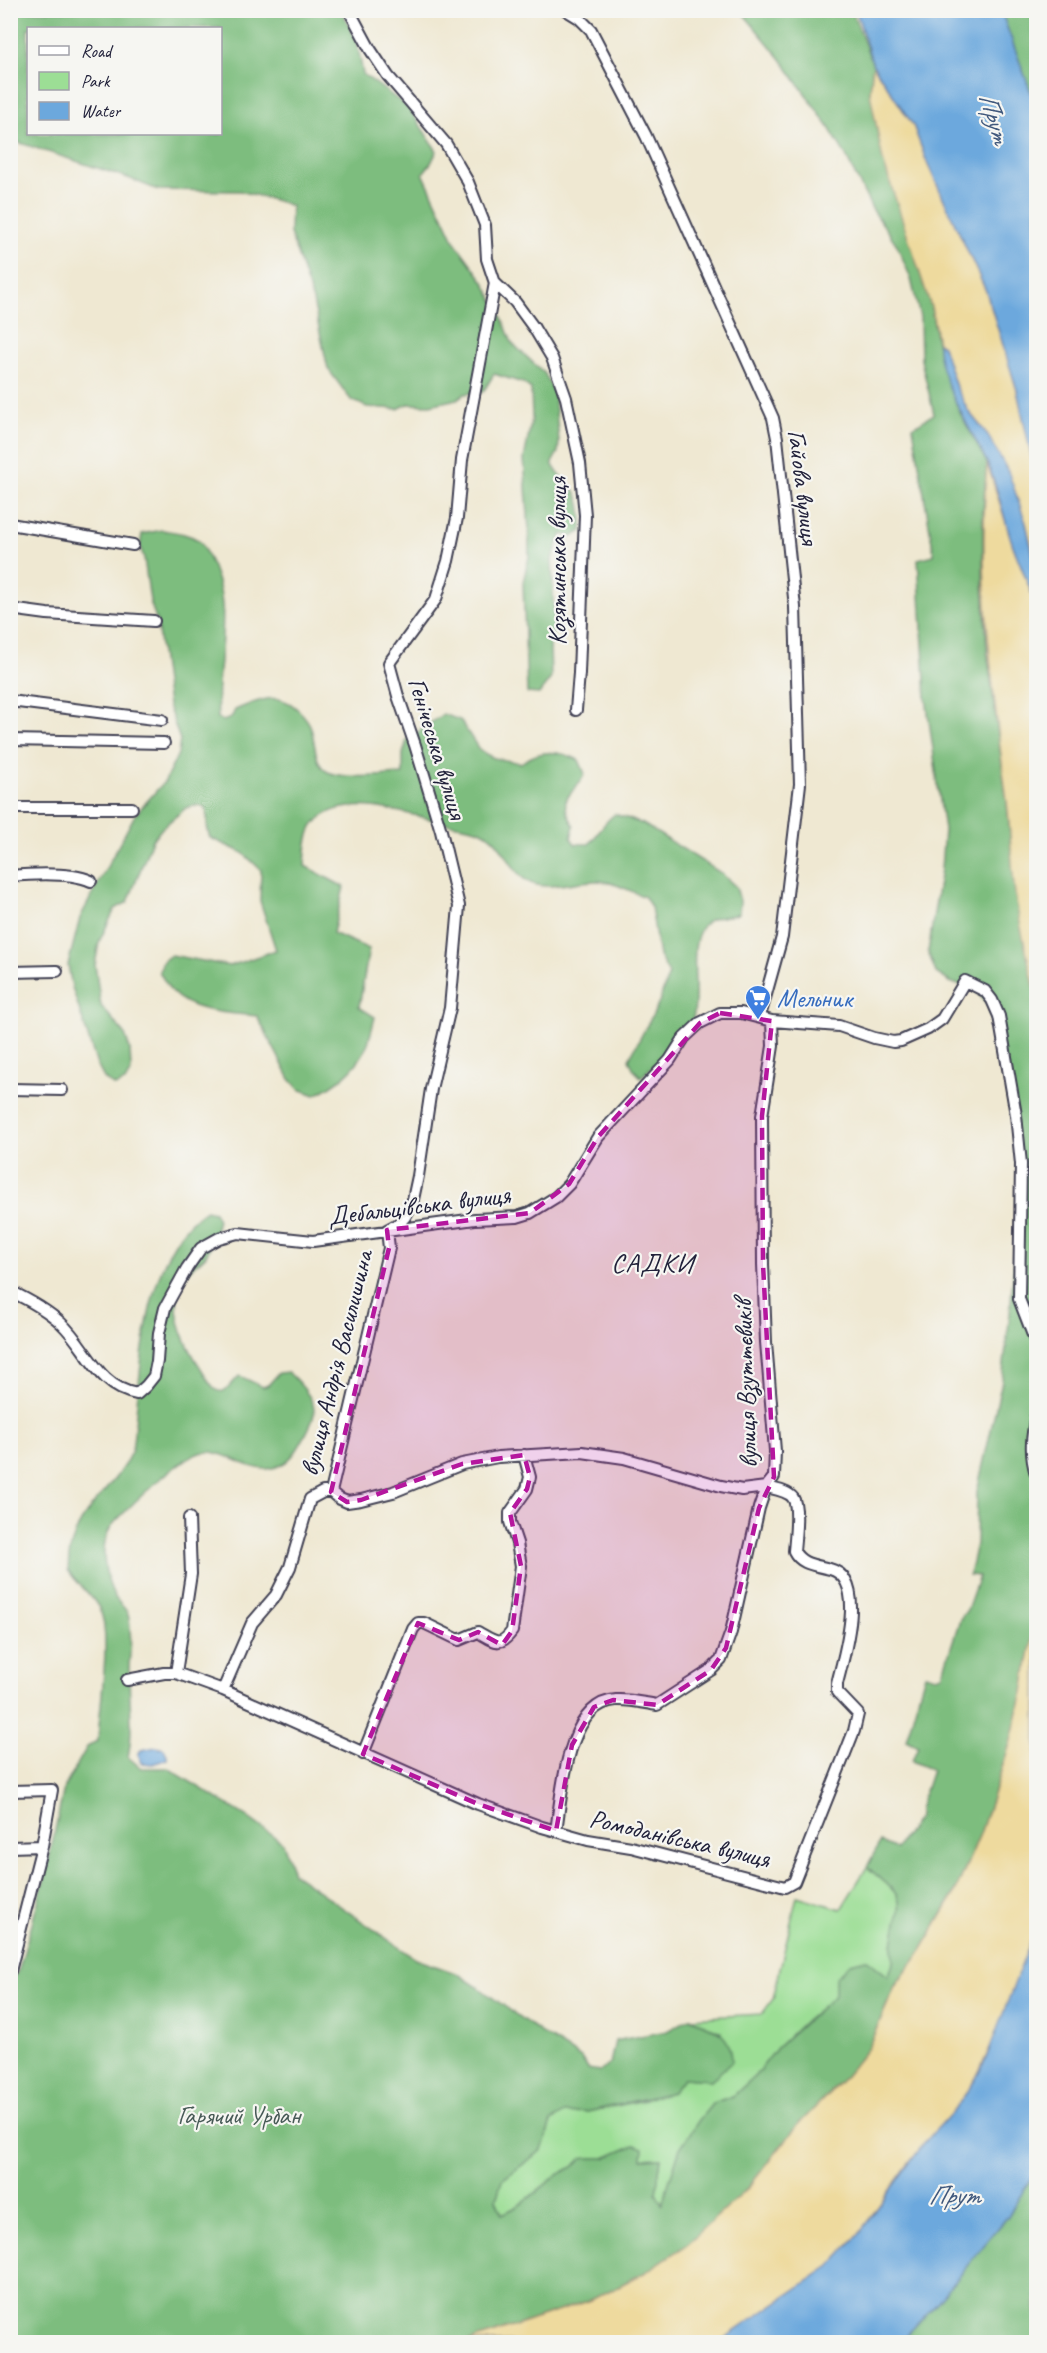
<svg xmlns="http://www.w3.org/2000/svg" width="1047" height="2353" font-family="Caveat,sans-serif">
<style>
.green{fill:#9cde95;stroke:#5f8068;stroke-width:1.5}
.forest{fill:#7dbd7e;stroke:#50705c;stroke-width:1.5;fill-rule:evenodd}
.sand{fill:#eeda9e;stroke:#887e6c;stroke-width:1.5}
.water{fill:#6ca8dd;stroke:#47658c;stroke-width:1.5}
.lines{fill:none;stroke-linecap:round;stroke-linejoin:round}
.street-casing{stroke:#414052;stroke-width:14}
.street{stroke:#fff;stroke-width:10}
.marked{fill:#b5179e;fill-opacity:0.2;stroke:#b5179e;stroke-width:4.5;stroke-dasharray:12 8;stroke-linejoin:round}
.labels{text-anchor:middle;stroke-width:4.5;stroke-linejoin:round;paint-order:stroke}
.street-label{font-size:26px;fill:#22223b;stroke:#f6f6f2}
.shop-label{font-size:26px;fill:#366cbe;stroke:#f6f6f2;text-anchor:start}
.park-label{font-size:26px;fill:#475a56;stroke:#f6f6f2}
.water-label{font-size:27px;font-style:italic;fill:#40587c;stroke:#f6f6f2}
.neighbourhood-label{font-size:27px;letter-spacing:1.5px;fill:#22223b;stroke:#f6f6f2}
</style>
<rect width="100%" height="100%" fill="#f6f6f2"/>
<filter id="ink" filterUnits="userSpaceOnUse"><feTurbulence type="fractalNoise" baseFrequency=".0167" numOctaves="2"/><feDisplacementMap in="SourceGraphic" scale="12" xChannelSelector="R" yChannelSelector="G"/><feConvolveMatrix kernelMatrix="1 2 1 2 8 2 1 2 1" color-interpolation-filters="sRGB"/></filter>
<filter id="wash" filterUnits="userSpaceOnUse"><feTurbulence type="fractalNoise" baseFrequency=".008" numOctaves="4" result="noise"/><feDisplacementMap in="SourceGraphic" scale="24" xChannelSelector="R" yChannelSelector="G"/><feGaussianBlur stdDeviation="1.35" result="paint"/><feColorMatrix in="noise" values="0 0 0 0 0 0 0 0 0 0 0 0 0 0 0 0 0 1.4 0 .05"/><feComposite in="paint" operator="in"/></filter>
<g filter="url(#wash)">
<rect width="100%" height="100%" fill="#efe8d2"/>
<path class="green" d="M867,1867c43,36 34,26 26,78 -2,16 4,13 -5,31l-22,-17 -15,4 -15,15v17l-31,26 -28,27 -22,28 -22,20 -20,7 -33,45 -18,57 -6,-13 5,-34 -19,1 -7,-14 -30,13h-23c-7,10 -14,11 -24,17 -21,14 -31,28 -56,39l-6,-14 6,-20 40,-30 9,-28 13,-9 23,-1 58,-12 38,-22 28,2 10,-48 -31,-14 72,-4 11,-15 24,-103 44,13z"/>
<path class="forest" d="M10,11h332l15,31 6,32 46,34 28,43 -6,12 -8,10 32,69 29,40 17,33 11,28 33,31 9,19 5,48 -1,11 -6,11c7,16 17,18 24,30 6,11 6,26 6,38l-10,6 -10,-3 -10,25 2,65 -4,21 1,33 -12,16 -12,-1 -4,-111 6,-25v-27l-5,-71 8,-41 -1,-29 -8,-6 -29,-9 -11,18 -19,2 -7,5 -27,6 -22,-1 -10,5 -31,-2 -16,-7 -23,-31 -15,-68 -23,-68 1,-27 -10,-4 -41,-11 -82,-1 -30,-12 -117,-38zM28,28h192v106h-192z
M741,11h111l21,54 -3,28 61,214 7,41 7,27 15,38 27,50 -4,49v71l4,67 20,153 9,97 20,94v619l-13,79 -13,52 -30,90 -26,60 -35,60 -24,32 -27,62 -26,32 -44,45 -50,63 -62,57 -42,28 -53,27 -123,42h-457v-360l8,-13 26,-92 19,-89 23,-41 11,-6c1,-33 14,-103 2,-131 -7,-15 -23,-26 -32,-40 1,-61 44,-73 64,-120 10,-71 7,-196 74,-240l8,2 4,8c-3,10 -6,26 -12,35 -5,6 -12,10 -17,16 -26,29 -5,72 13,99 5,7 14,29 25,19 5,-4 7,-9 13,-13l23,11 5,-2 11,-12 9,-1c10,9 20,19 25,32 3,10 -1,18 -5,26 -9,18 -18,37 -41,39 -23,1 -47,-24 -70,-15 -23,9 -63,48 -81,67 -19,19 -12,51 -3,73 3,7 10,11 14,18 2,5 3,13 3,18 2,13 -1,27 -1,41 0,29 5,58 -1,86l13,11h27l78,48 37,27 10,30 123,86 42,15 20,13 66,48 37,23 7,11 12,2 10,-7 5,-23 52,-10 23,-13c23,11 42,14 42,44l-21,18 -28,-2 -10,14 -86,20 -23,1 -13,9 -9,28 -40,30 -6,20 6,14c22,-8 37,-26 56,-39 10,-6 17,-7 24,-17h23l30,-13 8,3 -1,11 19,-1 -5,34 6,12 18,-56 19,-28 14,-17 20,-7 22,-20 22,-28 58,-53v-17l16,-15 15,-4 22,17c9,-18 3,-15 5,-31 8,-52 16,-42 -26,-78l13,-25 16,7 23,-33v-7l13,-39 -20,-9 6,-15 -12,-6 19,-66 11,3 6,-2 18,-56 7,-9 12,-34 -10,-1 7,-31 1,-53 25,-110 8,-68 9,-110 -1,-48 -11,-75 -19,-75 -12,-14 -26,-9 -14,-9 -8,-21 13,-83 3,-39 -18,-132 -8,-139 16,-4 -21,-128 21,-13 -13,-54 -1,-43 -9,-38 -14,-34 -26,-38 -27,-55 -16,-26 -47,-67z
M1001,11h35v95z
M162,530c12,2 25,3 36,10 4,3 7,10 9,15 31,56 6,105 11,163l5,3 8,-3 4,-8c22,-9 40,-19 60,-3 6,5 12,12 15,18 6,14 3,40 18,47 19,8 54,3 75,2v-20l4,-14 36,-26 17,6 20,31 14,7 27,5c18,-14 38,-13 58,-3l6,14c-15,26 -29,21 -11,52l-3,12 4,6h14c10,-10 14,-22 26,-30l28,10 78,49 15,14 4,14 -1,12c-9,5 -22,2 -31,8 -24,17 -7,70 -15,97 -5,16 -39,48 -52,59l-7,-7 -5,-11 29,-54 11,-31 -10,-18 -8,-49 -6,-10c-13,-5 -32,-16 -47,-16 -20,-1 -48,10 -67,2 -21,-9 -25,-40 -49,-52 -12,-5 -28,-6 -40,-9 -35,-8 -93,-29 -123,-3 -13,11 -13,31 -14,47l39,21 -11,46 36,16 -10,58 16,10c-3,11 -5,23 -10,33 -9,20 -31,36 -50,45l-16,-6 -9,-10 -33,-63c-27,-3 -66,-3 -85,-24 -5,-6 -9,-14 -13,-20l4,-11 8,-6 59,11 46,-16 -16,-49 1,-31 -18,-17 -33,-15c-6,-14 0,-21 -5,-31l-10,-2 -9,3 -23,19 -11,13 -24,62 -13,7 -16,33 -4,23 6,41 24,28 5,16 1,21 -6,11 -10,4 -10,-6 -8,-15 -25,-78 -4,-22 12,-47 15,-29 40,-74 30,-34 13,-27 2,-14 -12,-35 -11,-82 -7,-22 -6,-43 -4,-11 2,-13z
M1036,2170v172h-136l34,-36 74,-90z"/>
<path class="sand" d="M873,65l40,60 15,40 58,126 13,40 18,59 19,88v90l-10,-45 -39,-89 -18,-22 -13,-25 -13,-41 -5,-3 -7,-36 -48,-146 -13,-68z
M987,463l26,82 21,55 2,12v382c-7,-31 -15,-61 -20,-93 -5,-33 -5,-66 -9,-99 -15,-115 -30,-224 -20,-339z
M1036,1613v314l-39,106 -22,47 -19,28 -47,55 -51,72 -28,31 -111,76h-251l123,-42 53,-27 42,-28 62,-57 50,-63 44,-45 26,-32 27,-61 24,-33 35,-59 26,-61 30,-90 13,-52z"/>
<path class="water" d="M856,11h145l35,95v372l-19,-88 -31,-99 -58,-126 -15,-40 -40,-60z
M938,343l5,3 13,41 13,25 18,22 21,37 18,52 10,45v44c-4,-24 -16,-46 -24,-69 -9,-27 -14,-57 -26,-83 -14,-28 -50,-86 -48,-117z
M156,1747l8,2 3,6v4l-14,5 -11,-1 -4,-9 3,-4z
M1036,1927v243l-28,46 -74,90 -34,36h-181l111,-76 28,-31 66,-92 32,-35 19,-28 10,-19z"/>
</g>
<g filter="url(#ink)">
<g class="lines">
<defs>
<path id="street" d="M349,10l21,39 18,27 58,68 22,38 17,43 2,34 8,24 20,19 19,26 18,30 14,40 14,65 5,52 -6,158 -3,37
M566,10l13,8 12,12 55,106 127,282 4,20 18,169 5,177 -18,153 -22,79
M10,524l123,21
M10,609l37,5 107,7
M10,701l152,19
M10,740l154,3
M10,808h122
M10,876c23,-2 61,-4 81,5
M10,972l47,-1
M772,1021l67,5 35,12 19,4 8,-1 27,-12 14,-10 23,-38 20,10 7,9 7,16 17,99 5,49 -2,135 17,44
M10,1089l52,1
M10,1291c19,9 36,18 51,32 26,24 37,65 76,71l9,-8 8,-10 3,-15 2,-28 6,-25 22,-40 14,-20 18,-10 19,-5 75,8 162,-22 42,-2 13,-4 26,-16 13,-13 29,-47 72,-77 14,-22 16,-15 20,-10h21l31,8 1,25 -11,70 1,148 3,78 9,109 -1,26 -8,10 -7,21 -28,124 -10,28 -10,10 -54,35c-13,-2 -28,-6 -41,-5 -49,3 -54,93 -60,131
M1036,1414c-4,22 -7,38 0,60
M331,1492l7,6 9,4 14,-2 32,-8 69,-28 36,-7 84,-5 42,6 97,28 21,4 24,-3
M176,1673l15,-99 -2,-56
M127,1680l37,-7h12l47,17 255,114 64,23 46,13 43,7 154,40 9,-5 60,-151 4,-17 -21,-22v-8c6,-26 32,-105 -7,-115 -14,-4 -29,-4 -36,-18 1,-12 5,-44 -1,-53 -5,-7 -19,-9 -27,-11
M223,1690l29,-67 24,-28 14,-28 20,-68 13,-7h8l58,-244 -2,-18 11,-6 7,-7 7,-13 6,-28 13,-87 19,-81 9,-102 -18,-75 -26,-86 -17,-49 -9,-33 47,-64 12,-38 9,-43 5,-58 33,-177
M363,1754l50,-125 5,-6h6l35,17 19,-8c16,9 22,16 34,-1l9,-65 -4,-23 -7,-21v-9l17,-24 3,-12 -6,-22
M10,1791l42,-1 -10,56 -32,125
M10,1847l32,-1"/>
</defs>
<use href="#street" class="street-casing"/>
<use href="#street" class="street"/>
</g>
</g>
<path class="marked" d="M720,1013l52,8 -10,95 1,148 11,213 -15,31 -33,140 -15,22 -54,35 -44,-5 -19,7 -22,38 -16,86 -78,-27 -115,-50 55,-131 41,17 19,-8 24,13 10,-14 9,-65 -11,-53 17,-24 3,-12 -6,-22 -62,9 -101,36 -14,2 -16,-10 58,-244 -2,-18 143,-17 39,-29 29,-47 102,-114z"/>
<defs>
<symbol id="supermarket-pin" viewBox="-11 -11 22 30"><path d="M0 17L-7.5 6A9.5 9.5 0 1 1 7.5 6Z" fill="#3f7fe0" stroke="#f6f6f2"/><path d="M-6-5.5h2.5l.6 2H6L4.5 2H-2.5L-4.4-4H-6ZM-1.5 3.2a1.3 1.3 0 1 0 .1 0ZM3 3.2a1.3 1.3 0 1 0 .1 0Z" fill="#fff"/></symbol>
</defs>
<g fill-rule="evenodd">
<use href="#supermarket-pin" x="743" y="983" width="30" height="40"/>
</g>
<g class="labels">
<g class="street-label">
<text transform="translate(804 487) rotate(83)" y="9">Гайова вулиця</text>
<text transform="translate(557 561) rotate(-90)" y="9">Козятинська вулиця</text>
<text transform="translate(438 748) rotate(73)" y="9">Генічеська вулиця</text>
<text transform="translate(419 1205) rotate(-7)" y="9">Дебальцівська вулиця</text>
<text transform="translate(336 1363) rotate(-76)" y="9">вулиця Андрія Василишина</text>
<text transform="translate(745 1384) rotate(-92)" y="9">вулиця Взуттєвиків</text>
<text transform="translate(680 1838) rotate(13)" y="9">Ромоданівська вулиця</text>
</g>
<g class="shop-label">
<text x="777" y="1007">Мельник</text>
</g>
<g class="park-label">
<text x="239" y="2124">Гарячий Урбан</text>
</g>
<g class="water-label">
<text transform="translate(995 118) rotate(73)" y="9">Прут</text>
<text x="954" y="2204">Прут</text>
</g>
<g class="neighbourhood-label">
<text x="653" y="1272">САДКИ</text>
</g>
</g>
<rect width="1047" height="2353" fill="none" stroke="#f6f6f2" stroke-width="36"/>
<rect x="27" y="27" width="195" height="108" fill="#f6f6f2" stroke="#a1a1a9" stroke-width="1.5"/>
<rect x="39" y="46" width="30" height="9" fill="#ffffff" stroke="#a1a1a9" stroke-width="1.5"/>
<text x="81" y="57" font-size="18" fill="#22223b">Road</text>
<rect x="39" y="72" width="30" height="18" fill="#9cde95" stroke="#a1a1a9" stroke-width="1.5"/>
<text x="81" y="87" font-size="18" fill="#22223b">Park</text>
<rect x="39" y="102" width="30" height="18" fill="#6ca8dd" stroke="#a1a1a9" stroke-width="1.5"/>
<text x="81" y="117" font-size="18" fill="#22223b">Water</text>
</svg>
